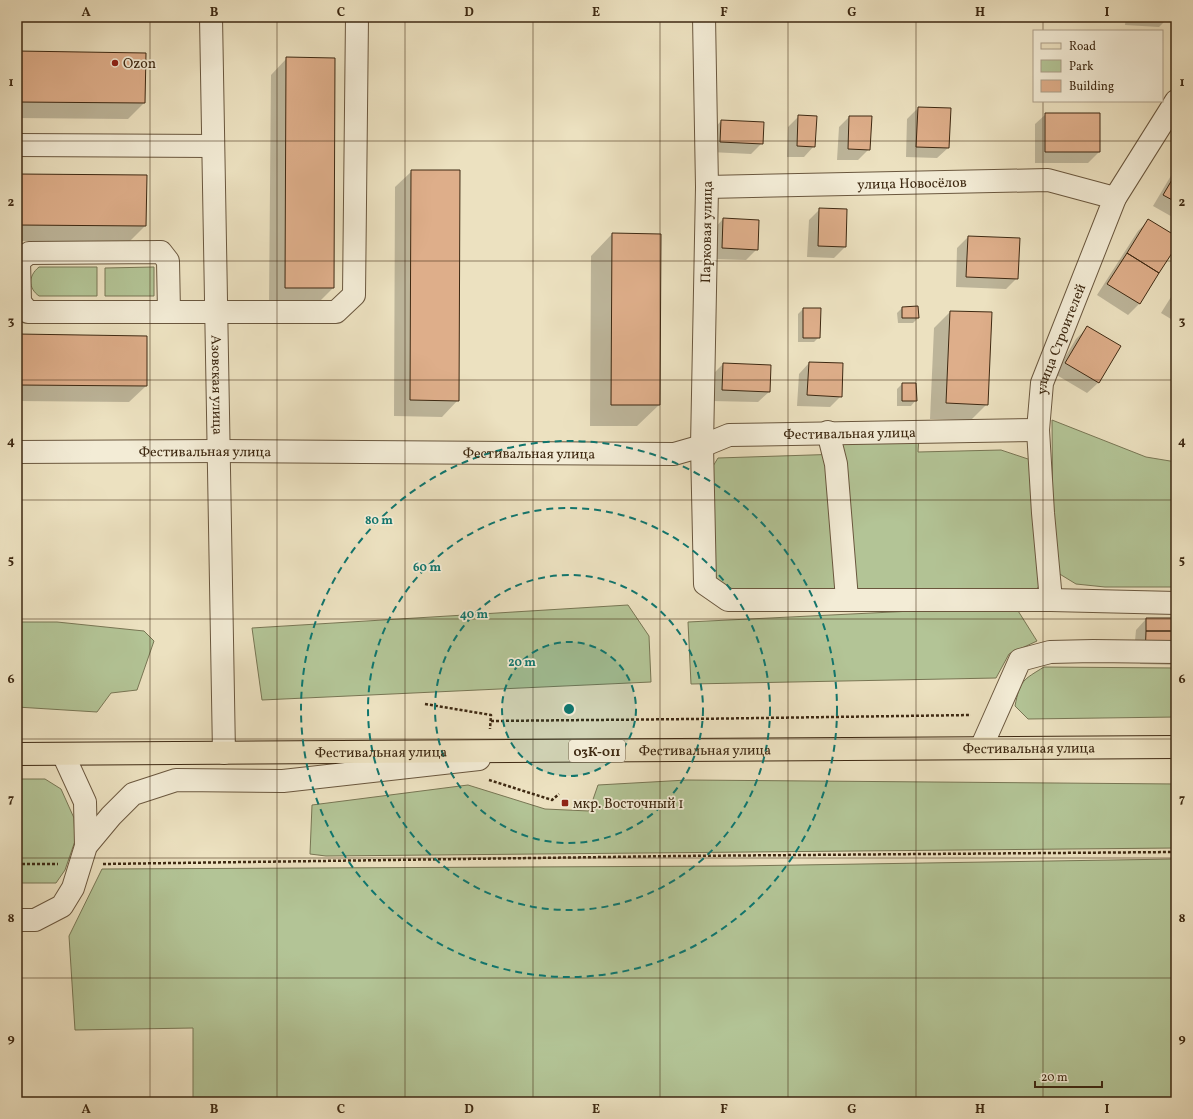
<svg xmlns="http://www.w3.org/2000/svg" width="1193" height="1119" font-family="Vollkorn,serif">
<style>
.green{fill:#b3c496;stroke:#787654}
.shadow{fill:#0003}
.building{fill:#deae8a;stroke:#3e2912}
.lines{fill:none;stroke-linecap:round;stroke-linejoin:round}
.minor-casing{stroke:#6a573e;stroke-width:24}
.major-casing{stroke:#3e2912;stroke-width:24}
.path{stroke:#3e2912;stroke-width:2.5;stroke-dasharray:3 2;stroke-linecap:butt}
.minor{stroke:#f3ecd6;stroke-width:22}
.major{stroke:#ece1c0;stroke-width:22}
.grid{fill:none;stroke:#3e2912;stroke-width:1;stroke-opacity:0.55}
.ring{fill:none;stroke:#0f766e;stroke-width:2;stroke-dasharray:7 5}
.poi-dot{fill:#8f2418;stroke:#f3ecd6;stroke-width:1.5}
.labels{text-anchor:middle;stroke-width:3.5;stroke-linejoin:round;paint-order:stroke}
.shield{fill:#f3ecd6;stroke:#74644d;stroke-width:1}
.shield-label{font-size:13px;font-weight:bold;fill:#3e2912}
.poi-label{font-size:14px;fill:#3e2912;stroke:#f3ecd6;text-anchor:start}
.street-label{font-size:14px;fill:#3e2912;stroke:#f3ecd6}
.centre{fill:#0f766e;stroke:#f3ecd6;stroke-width:2}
.ring-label{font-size:12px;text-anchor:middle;font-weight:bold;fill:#0f766e;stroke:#f3ecd6;stroke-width:3.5;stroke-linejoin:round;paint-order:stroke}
.neatline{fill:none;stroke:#3e2912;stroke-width:1.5}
.grid-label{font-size:13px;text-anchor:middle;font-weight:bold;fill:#3e2912}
</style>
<rect width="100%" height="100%" fill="#ece1c0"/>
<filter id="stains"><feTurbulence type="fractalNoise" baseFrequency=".005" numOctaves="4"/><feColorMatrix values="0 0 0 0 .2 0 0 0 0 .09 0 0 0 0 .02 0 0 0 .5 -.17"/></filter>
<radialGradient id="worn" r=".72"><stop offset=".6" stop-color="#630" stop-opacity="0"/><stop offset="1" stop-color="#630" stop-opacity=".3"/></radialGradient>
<path class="green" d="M39,267h58v29h-58c-11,-8 -11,-20 0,-29z
M154,267v29h-49v-28z
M1052,420l94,37 30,5v125h-71l-29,-3 -18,-11 -5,-30z
M919,436l-1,16 83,-2 30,10 11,121 -9,14 -305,-2 -18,-16v-106l8,-13 124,-4v-16z
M628,605l21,31 2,46 -389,18 -10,-72z
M1015,606l22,35 -28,13 -13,24 -305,6 -3,-62z
M17,622h40l87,9 10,10 -17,49 -26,3 -14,19 -80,-5z
M1044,667l132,1v49l-148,2 -13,-13c5,-26 8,-26 29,-39z
M17,779h28l16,10 13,29 1,23 -10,29 -9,13h-39z
M687,780l489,4v64l-850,8 -16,-2 2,-49 156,-20 77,24 44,2 9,-26z
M1176,859v243h-983v-74l-118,2 -6,-94 33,-67 635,-3z"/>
<path class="shadow" d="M1126,17h43l-10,10 -34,-2z
M17,52l127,51 -16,16 -111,-1z
M287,58l46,230 -16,16h-48l2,-229z
M918,108l30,40 -11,10 -31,-1 1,-38z
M1046,114l53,38 -11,11h-53v-39z
M799,116l15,30 -10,11h-17l1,-30z
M849,117l20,32 -11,11h-21l2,-33z
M721,121l41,22 -11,11 -41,-2 1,-20z
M1176,170v49l-23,-13 19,-32z
M412,171l46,229 -16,17 -48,-1 1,-229z
M17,175l128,51 -16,16 -112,-1z
M820,209l25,38 -11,11 -27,-1 2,-37z
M723,219l34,30 -11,11 -35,-1 2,-29z
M1149,220l27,17v8l-37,59 -11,11 -31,-20 41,-64z
M612,234l47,171 -22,21h-47l1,-170z
M968,237l49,41 -11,11 -50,-2 1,-39z
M1176,289v33l-15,-9z
M902,308l16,10 -5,5h-15l-1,-10z
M803,309l16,28 -5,5h-16v-28z
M950,312l37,92 -16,16 -41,-1 4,-91z
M1087,328l32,19 -21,36 -11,10 -32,-19 21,-35z
M17,335l129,51 -17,16 -112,-1z
M809,363l32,33 -11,11 -33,-1 2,-32z
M723,364l46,28 -11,10 -47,-1 1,-26z
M902,384l14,16 -5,6h-14v-17z
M1146,619h30v46l-36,-1 1,-23h-6l1,-11z"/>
<path class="building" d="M17,51l129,2 -1,50 -128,-1z
M286,57l49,1 -1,230h-49z
M918,107l33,1 -2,40 -33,-1z
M1045,113h55v39h-55z
M798,115l19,1 -2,31 -18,-1z
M849,116h23l-2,34 -22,-1z
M721,120l43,2 -1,22 -43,-2z
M411,170h49l-1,231 -49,-1z
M1176,173v29l-13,-7z
M17,174l130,1 -1,51 -129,-1z
M819,208l28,1 -1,38 -28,-1z
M723,218l36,2 -1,30 -36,-2z
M1148,219l28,17v11l-17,26 -32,-20z
M612,233l49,1 -1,171h-49z
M968,236l52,2 -2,41 -52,-2z
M1127,253l32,20 -19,31 -33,-20z
M1176,294v10l-5,-3z
M918,306l1,12h-17v-11z
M803,308h18l-1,30h-17z
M950,311l42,1 -4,93 -42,-2z
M1087,326l34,20 -22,37 -34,-20z
M17,334l130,2v50l-130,-1z
M809,362l34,1 -1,34 -35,-2z
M723,363l48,2 -1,27 -48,-2z
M902,383h14l1,18h-15z
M1146,618h30v13h-30z
M1146,631h30v29l-31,-1z"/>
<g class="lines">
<defs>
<g id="minor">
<path id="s1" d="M211,17l13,736"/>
<path d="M704,17l3,170 -5,259 3,138 23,16h323l125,3"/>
<path d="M17,145l196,1"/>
<path id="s2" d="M707,187l341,-7 67,18"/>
<path d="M169,312l-1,-51 -7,-9 -132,1 -10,8 1,41 8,10h308l18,-17 3,-278"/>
<path d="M828,432l8,32 11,135"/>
<path id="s3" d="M17,452l202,-1 455,3 28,-8 27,-11 309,-5"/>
<path id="s4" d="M1051,600l-8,-87 -5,-83 4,-47 73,-185 61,-97"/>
<path d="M981,748l39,-88 30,-8 43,-1 83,1"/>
<path d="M63,754l22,48 1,44"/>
<path d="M17,920h18l27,-14 11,-18 13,-42 25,-30 22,-22 43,-14 107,1 196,-22"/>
</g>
<g id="major">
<path id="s5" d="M17,754l1159,-7"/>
</g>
</defs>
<use href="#minor" class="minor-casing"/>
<use href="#major" class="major-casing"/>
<path class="path" d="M425,704l66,11 -1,14
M491,721l201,-2 279,-4
M489,780l63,20 7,-6
M17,864h41
M103,864l574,-8 499,-4"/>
<use href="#minor" class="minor"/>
<use href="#major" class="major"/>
</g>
<path class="grid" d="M150,17v1085M277,17v1085M405,17v1085M533,17v1085M660,17v1085M788,17v1085M916,17v1085M1043,17v14M1043,101v1001M17,141h1159M17,261h1159M17,380h1159M17,500h1159M17,619h1159M17,739h1159M17,858h1159M17,978h1159"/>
<circle cx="569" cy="709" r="67" fill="#0f766e" fill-opacity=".12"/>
<g class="ring">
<circle cx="569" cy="709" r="67"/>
<circle cx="569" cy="709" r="134"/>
<circle cx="569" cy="709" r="201"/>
<circle cx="569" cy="709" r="268"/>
</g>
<g class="poi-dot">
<circle cx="115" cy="63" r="4"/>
<rect x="561" y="799" width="8" height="8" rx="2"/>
</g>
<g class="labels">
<rect class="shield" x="569" y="740" width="56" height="22" rx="3"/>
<g class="shield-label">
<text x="597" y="756">03К-011</text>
</g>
<g class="poi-label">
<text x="123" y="68">Ozon</text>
<text x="573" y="808">мкр. Восточный 1</text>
</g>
<g class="street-label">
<text dy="5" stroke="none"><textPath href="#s2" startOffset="205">улица Новосёлов</textPath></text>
<text transform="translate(706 232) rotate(-89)" y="5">Парковая улица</text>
<text dy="5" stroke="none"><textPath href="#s4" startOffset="265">улица Строителей</textPath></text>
<text dy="5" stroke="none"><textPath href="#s1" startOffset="368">Азовская улица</textPath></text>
<text dy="5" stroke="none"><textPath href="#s3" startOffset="836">Фестивальная улица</textPath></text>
<text dy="5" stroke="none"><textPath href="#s3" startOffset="188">Фестивальная улица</textPath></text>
<text dy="5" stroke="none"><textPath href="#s3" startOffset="512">Фестивальная улица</textPath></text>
<text dy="5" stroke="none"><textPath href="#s5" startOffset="1012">Фестивальная улица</textPath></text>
<text dy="5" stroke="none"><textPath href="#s5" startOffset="688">Фестивальная улица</textPath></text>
<text dy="5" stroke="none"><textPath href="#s5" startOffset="364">Фестивальная улица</textPath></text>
</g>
</g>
<circle cx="569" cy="709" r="6" class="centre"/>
<g class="ring-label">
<text x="379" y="524">80 m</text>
<text x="427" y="571">60 m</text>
<text x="474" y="618">40 m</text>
<text x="522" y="666">20 m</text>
</g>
<rect width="1193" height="1119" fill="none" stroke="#ece1c0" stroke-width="44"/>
<rect x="1033" y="30" width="130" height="72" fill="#f3ecd6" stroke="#ab9e88"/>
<rect x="1041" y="43" width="20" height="6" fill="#ece1c0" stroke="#ab9e88"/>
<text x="1069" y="50" font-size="12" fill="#3e2912">Road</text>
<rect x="1041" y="60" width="20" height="12" fill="#b3c496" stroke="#ab9e88"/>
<text x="1069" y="70" font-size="12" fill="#3e2912">Park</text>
<rect x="1041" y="80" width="20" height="12" fill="#deae8a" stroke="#ab9e88"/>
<text x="1069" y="90" font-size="12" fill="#3e2912">Building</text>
<path d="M1035 1081v6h67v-6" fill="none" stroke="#3e2912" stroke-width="2"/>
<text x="1041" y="1081" font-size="12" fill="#3e2912" stroke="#f3ecd6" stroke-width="3" paint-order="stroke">20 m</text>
<rect x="22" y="22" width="1149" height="1075" class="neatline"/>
<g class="grid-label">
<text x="86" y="16">A</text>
<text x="214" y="16">B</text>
<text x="341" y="16">C</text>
<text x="469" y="16">D</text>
<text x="596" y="16">E</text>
<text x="724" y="16">F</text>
<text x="852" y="16">G</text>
<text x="980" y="16">H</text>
<text x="1107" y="16">I</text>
<text x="11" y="86">1</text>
<text x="1182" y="86">1</text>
<text x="11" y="206">2</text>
<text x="1182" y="206">2</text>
<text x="11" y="325">3</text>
<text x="1182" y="325">3</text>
<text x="11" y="445">4</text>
<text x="1182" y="445">4</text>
<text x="11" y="564">5</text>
<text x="1182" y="564">5</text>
<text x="11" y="683">6</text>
<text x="1182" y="683">6</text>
<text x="11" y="803">7</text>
<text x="1182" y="803">7</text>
<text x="11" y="922">8</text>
<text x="1182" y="922">8</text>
<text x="11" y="1042">9</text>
<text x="1182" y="1042">9</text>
<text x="86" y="1113">A</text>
<text x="214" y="1113">B</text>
<text x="341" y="1113">C</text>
<text x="469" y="1113">D</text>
<text x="596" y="1113">E</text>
<text x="724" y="1113">F</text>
<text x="852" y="1113">G</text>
<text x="980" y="1113">H</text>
<text x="1107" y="1113">I</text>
</g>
<rect width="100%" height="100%" filter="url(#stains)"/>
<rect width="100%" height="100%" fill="url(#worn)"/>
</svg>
